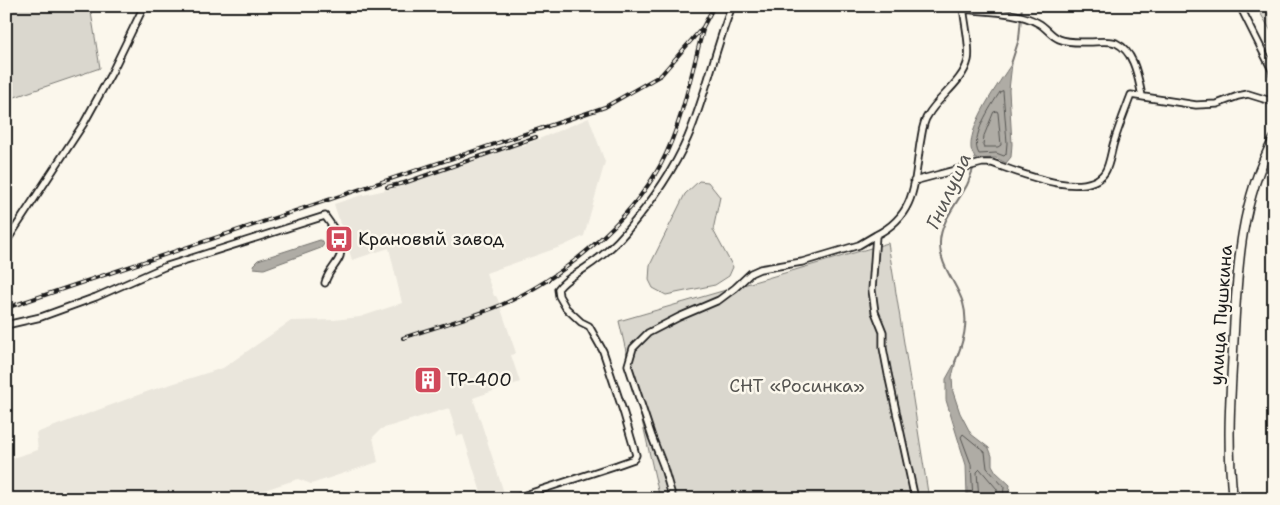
<svg xmlns="http://www.w3.org/2000/svg" width="1280" height="505" font-family="'Shantell Sans',sans-serif">
<style>
.built{fill:#eae6dc}
.green{fill:#dad7ce;stroke:#7b7a75}
.water{fill:#afaca5;stroke:#74726e}
.lines{fill:none;stroke-linecap:round;stroke-linejoin:round}
.shore{stroke:#575653;stroke-width:1}
.stream{stroke:#74726e;stroke-width:2}
.street-casing{stroke:#1c1c1c;stroke-width:9}
.secondary-casing{stroke:#1c1c1c;stroke-width:11}
.street{stroke:#fbf7ec;stroke-width:5.5}
.secondary{stroke:#fbf7ec;stroke-width:8}
.rail-casing{stroke:#1c1c1c;stroke-width:4}
.rail{stroke:#fbf7ec;stroke-width:2;stroke-dasharray:5.5;stroke-linecap:butt}
.labels{text-anchor:middle;stroke-width:5;stroke-linejoin:round;paint-order:stroke}
.poi-label{font-size:18px;fill:#1c1c1c;stroke:#fbf7ec;text-anchor:start}
.street-label{font-size:18px;fill:#1c1c1c;stroke:#fbf7ec}
.park-label{font-size:18px;fill:#555451;stroke:#fbf7ec}
.water-label{font-size:19px;font-style:italic;fill:#575653;stroke:#fbf7ec}
</style>
<rect width="100%" height="100%" fill="#fbf7ec"/>
<filter id="ink" filterUnits="userSpaceOnUse"><feTurbulence type="fractalNoise" baseFrequency=".02" numOctaves="2"/><feDisplacementMap in="SourceGraphic" scale="10" xChannelSelector="R" yChannelSelector="G"/><feConvolveMatrix kernelMatrix="1 2 1 2 8 2 1 2 1" color-interpolation-filters="sRGB"/></filter>
<g filter="url(#ink)">
<path class="built" d="M589,118l16,44 -21,74 -21,10 -77,27 8,23h2l2,4 18,53 -5,2 9,27 -47,16 32,98 -9,3h-13l-20,-64 -6,1 -8,-28 -68,21 -8,8 5,25 -67,22 -13,-5 -61,20h-45l-1,-3 -9,3h-176v-39l32,-10 -2,-17 113,-42 74,-23 68,-47 43,-1 26,-3 42,-14 -13,-55 -37,12 -18,-56 25,-8 45,-10 -1,-5 117,-39 2,4z"/>
<path class="green" d="M6,6h84l10,62 -94,32z
M1256,6h18v30z
M699,181l9,1 12,15 -7,33 20,37 -4,9 -14,9 -49,10 -13,-7 -4,-8 1,-15 35,-71z
M888,243l41,256h-269l-41,-178z"/>
<path class="water" d="M1012,63l-3,27 3,54 -1,13 -5,6 -10,-5 -21,1c-1,-4 -4,-8 -4,-11 -2,-24 28,-65 41,-85z
M320,240l5,3 -4,5 -57,21 -10,-1 -1,-3 5,-5z
M956,361l-4,16 1,15 7,21 11,21 18,14 3,8v9l4,7 14,13 -2,14h-39l-2,-4 -1,-30 -20,-65v-21z"/>
<g class="lines">
<path class="shore" d="M1003,91l4,52 -1,11 -2,2 -8,-3 -17,1c-10,-16 12,-48 21,-62z
M994,112l3,-1 1,2 3,32 -3,2h-14l-1,-2 1,-9z
M973,499l-2,-35 -10,-27 2,-3 22,18 2,16 17,19 -1,12
M979,499l-2,-27 3,-3 17,20v10"/>
<path class="stream" d="M1011,64l8,-25 3,-33
M955,362c8,-19 14,-39 8,-59 -6,-20 -24,-37 -23,-60 0,-21 18,-41 27,-58 3,-6 4,-12 7,-18"/>
<defs>
<path id="street" d="M1240,6l32,64 2,8
M963,9c24,3 54,2 75,14 8,4 13,13 21,16 10,4 20,3 30,3 8,0 20,-2 27,1 19,9 22,35 26,53
M914,181l68,-18h10c25,9 94,38 113,9 5,-8 6,-21 9,-30 5,-16 11,-31 17,-47l65,10 21,-1 21,-8 10,-2 26,8
M6,242l78,-119 28,-51 32,-66
M6,325l35,-8 55,-20 68,-30 161,-51c8,11 19,25 15,40 -3,9 -12,15 -15,27
M513,499l104,-34 17,-6 2,-4 -12,-41 -21,-63 -14,-25 -8,-4 -15,-14 -7,-12 -1,-7c7,-10 17,-14 27,-21 15,-10 29,-22 40,-35 25,-29 48,-61 63,-96 18,-42 27,-88 44,-131
M673,499l-10,-34 -11,-28 -24,-72 5,-17 15,-15 31,-16 40,-17 16,-12 16,-15 9,-4 42,-7 57,-17 17,-10
M915,499l-27,-125 -5,-26v-16l-8,-20 -3,-22 4,-55c40,-20 38,-51 44,-91 2,-9 2,-21 8,-29 11,-19 35,-33 40,-55 3,-12 -4,-40 -5,-54"/>
<path id="secondary" d="M1233,499c-6,-52 -3,-97 0,-149 4,-73 5,-145 41,-211"/>
</defs>
<use href="#street" class="street-casing"/>
<use href="#secondary" class="secondary-casing"/>
<use href="#street" class="street"/>
<use href="#secondary" class="secondary"/>
<defs>
<path id="rail" d="M387,187l17,-4 132,-46
M6,308l599,-201 56,-32 42,-48 11,-21
M403,338c31,-11 68,-20 98,-33 60,-26 128,-82 160,-141 21,-39 30,-91 42,-134"/>
</defs>
<use href="#rail" class="rail-casing"/>
<use href="#rail" class="rail"/>
</g>
</g>
<defs>
<symbol id="bus-square" viewBox="-11 -11 22 22"><rect x="-9" y="-9" width="18" height="18" rx="4" fill="#d1495b" stroke="#fbf7ec"/><path d="M-5-6H5V4H4V6H2V4H-2V6H-4V4H-5ZM-3.5-4V0h7V-4ZM-3.5 1.2v1.5H-2V1.2ZM2 1.2v1.5H3.5V1.2Z" fill="#fff"/></symbol>
<symbol id="building-square" viewBox="-11 -11 22 22"><rect x="-9" y="-9" width="18" height="18" rx="4" fill="#d1495b" stroke="#fbf7ec"/><path d="M-4-6H4V6H1V3H-1V6H-4ZM-2.5-4.3h1.7v1.8h-1.7ZM.8-4.3h1.7v1.8H.8ZM-2.5-1h1.7V.8h-1.7ZM.8-1h1.7V.8H.8Z" fill="#fff"/></symbol>
</defs>
<g fill-rule="evenodd">
<use href="#bus-square" x="323" y="223" width="32" height="32"/>
<use href="#building-square" x="412" y="364" width="32" height="32"/>
</g>
<g class="labels">
<g class="poi-label">
<text x="358" y="245">Крановый завод</text>
<text x="447" y="386">ТР-400</text>
</g>
<g class="street-label">
<text transform="translate(1221 315) rotate(-86)" y="6">улица Пушкина</text>
</g>
<g class="park-label">
<text x="797" y="392">СНТ «Росинка»</text>
</g>
<g class="water-label">
<text transform="translate(948 191) rotate(-65)" y="7">Гнилуша</text>
</g>
</g>
<rect width="1280" height="505" fill="none" stroke="#fbf7ec" stroke-width="25"/>
<rect x="12" y="12" width="1255" height="480" fill="none" stroke="#1c1c1c" stroke-width="2" filter="url(#ink)"/>
</svg>
